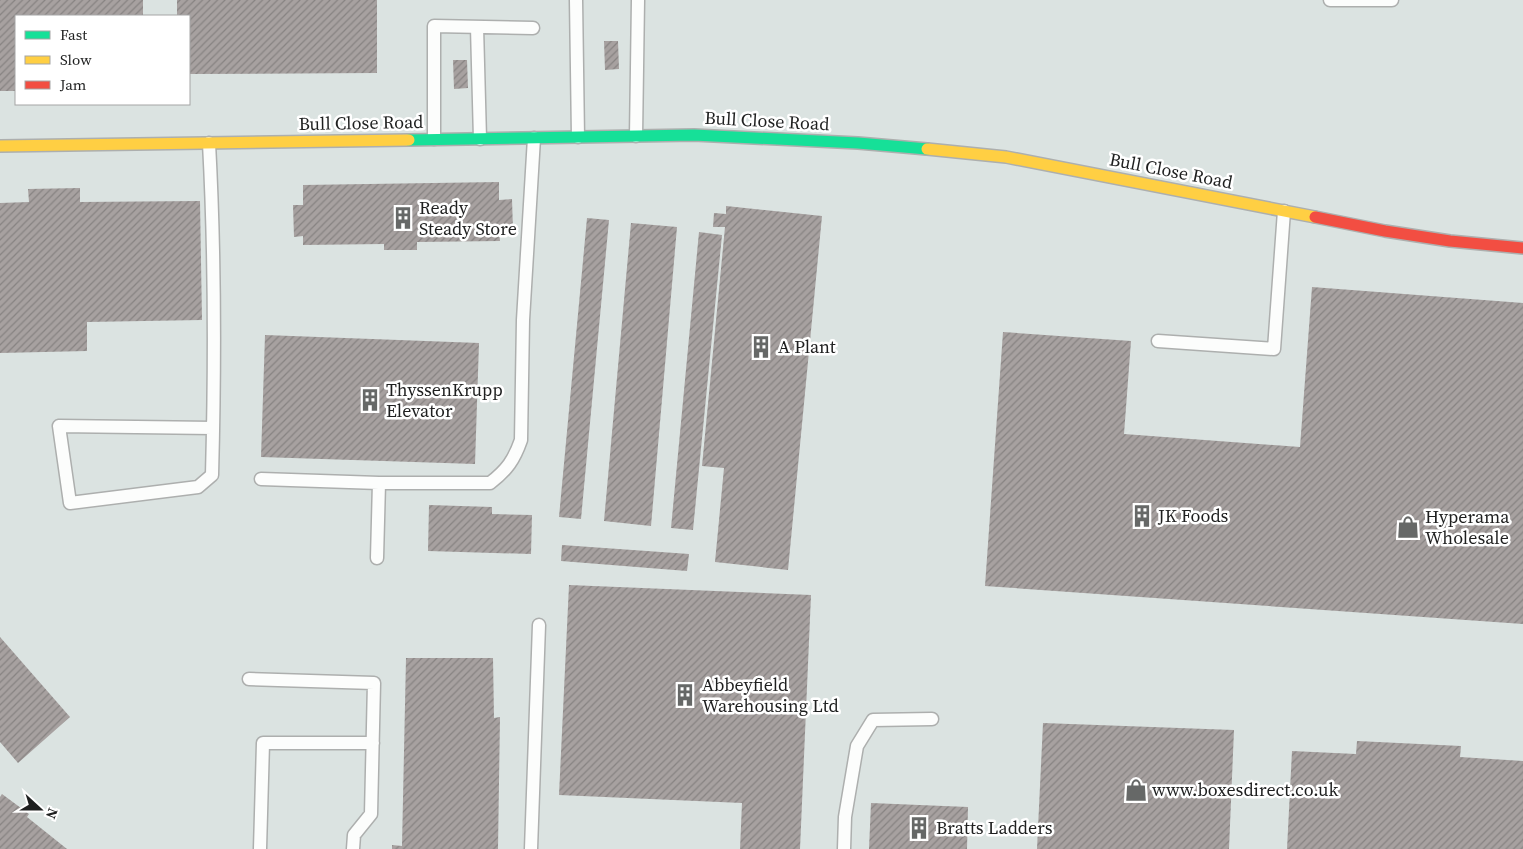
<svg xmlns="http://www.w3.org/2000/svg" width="1523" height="849" font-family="'Source Serif 4',serif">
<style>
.built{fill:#dbe3e1;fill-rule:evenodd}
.building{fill:url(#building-hatch)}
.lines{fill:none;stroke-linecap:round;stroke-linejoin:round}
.lane-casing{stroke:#adafae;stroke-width:15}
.fast-casing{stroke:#adafae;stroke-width:14}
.slow-casing{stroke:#adafae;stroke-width:14}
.jam-casing{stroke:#adafae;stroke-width:14}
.lane{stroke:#fcfdfc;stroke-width:12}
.fast{stroke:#16e098;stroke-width:11}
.slow{stroke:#ffcf43;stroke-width:11}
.jam{stroke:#f24e42;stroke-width:11}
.labels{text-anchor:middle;stroke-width:5;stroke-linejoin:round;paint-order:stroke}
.street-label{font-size:18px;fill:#1e1f1f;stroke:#fff}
.poi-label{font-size:18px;fill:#1e1f1f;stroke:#fff;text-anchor:start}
</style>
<defs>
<pattern id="building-hatch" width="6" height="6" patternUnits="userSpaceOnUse" patternTransform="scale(1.25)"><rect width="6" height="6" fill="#a7a1a0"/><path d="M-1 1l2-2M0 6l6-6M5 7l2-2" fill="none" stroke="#878382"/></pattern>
</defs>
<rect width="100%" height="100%" fill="#edefee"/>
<path class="built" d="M0,0h1523v849h-1523zM16,16h173v88h-173z"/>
<path class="building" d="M0,0h143v16h-127v75h-16z
M177,0h200v73l-188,1v-58h-12z
M604,41h14l1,28 -14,1z
M453,60h14l1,28 -14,1z
M499,182v18l13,-1 1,31h-14l1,11 -83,1v8h-33v-6l-81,1v-9l-9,1 -1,-32h10v-20z
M80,188v14l120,-1 2,119 -115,2v29l-87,2v-150l29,-1 -1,-13z
M726,206l96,10 -34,354 -73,-8 9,-94 -22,-2 23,-239h-12l1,-14 12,1z
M587,218l22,2 -28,299 -22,-2z
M631,223l46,4 -26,299 -47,-5z
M699,232l23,3 -29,295 -22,-2z
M1312,287l211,16v321l-538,-38 18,-254 128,9 -7,93 176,13z
M265,335l214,8 -4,121 -214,-7z
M429,505l63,2v7l40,1 -1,39 -103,-3z
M562,545l127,9 -2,17 -126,-10z
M569,585l242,10 -11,254h-60l2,-46 -183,-8z
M0,637l70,80 -52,46 -18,-21z
M406,658h87l1,60 6,-1 -2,132h-106v-4l10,1z
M1043,723l191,7 -5,119h-192z
M1357,741l104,5 -1,11 63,4v88h-236l5,-98 64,3z
M2,794l27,20 -2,3 40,32h-67v-52z
M871,803l97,4 -1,42h-98z"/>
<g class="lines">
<defs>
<path id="lane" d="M576,0l2,137
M1330,0h62
M477,27l3,112
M636,136l2,-136
M434,139v-113l99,2
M209,143c6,111 6,221 3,332l-14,12 -128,16 -11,-77 154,2
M1158,341l116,8 10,-138
M261,479l118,4h111c17,-13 24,-23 31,-43l2,-120 11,-182
M377,558l2,-75
M249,679l125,4 -3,131 -17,21 -1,14
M260,849l3,-106h110
M531,849l8,-224
M844,849l1,-32 12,-71 16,-26 59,-1"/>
<path id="fast" d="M409,140l285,-5 164,8 69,6"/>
<path id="slow" d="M0,146l409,-6
M927,149l79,8 309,60"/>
<path id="jam" d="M1315,217l70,14 65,10 73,7"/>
</defs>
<use href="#lane" class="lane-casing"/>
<use href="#fast" class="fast-casing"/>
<use href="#slow" class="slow-casing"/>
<use href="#jam" class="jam-casing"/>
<use href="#lane" class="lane"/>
<use href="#fast" class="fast"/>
<use href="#slow" class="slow"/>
<use href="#jam" class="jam"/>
</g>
<defs>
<symbol id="building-bare" viewBox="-9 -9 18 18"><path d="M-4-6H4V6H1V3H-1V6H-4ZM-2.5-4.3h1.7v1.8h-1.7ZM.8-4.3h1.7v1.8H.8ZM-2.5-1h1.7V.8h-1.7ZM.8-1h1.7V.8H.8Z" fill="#666867" stroke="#fff" stroke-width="2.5" paint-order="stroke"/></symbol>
<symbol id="shop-bare" viewBox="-9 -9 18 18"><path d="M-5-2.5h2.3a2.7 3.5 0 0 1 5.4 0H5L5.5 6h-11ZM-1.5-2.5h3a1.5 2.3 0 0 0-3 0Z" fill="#666867" stroke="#fff" stroke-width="2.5" paint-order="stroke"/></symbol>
</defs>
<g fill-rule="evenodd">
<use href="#building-bare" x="387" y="202" width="32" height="32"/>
<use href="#building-bare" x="745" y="331" width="32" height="32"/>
<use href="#building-bare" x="354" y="384" width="32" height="32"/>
<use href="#building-bare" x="1126" y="500" width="32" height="32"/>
<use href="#shop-bare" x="1392" y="511" width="32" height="32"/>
<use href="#building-bare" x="669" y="679" width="32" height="32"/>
<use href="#shop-bare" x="1120" y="774" width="32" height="32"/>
<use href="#building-bare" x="903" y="812" width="32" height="32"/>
</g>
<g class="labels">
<g class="street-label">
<text transform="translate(767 121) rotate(3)" y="6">Bull Close Road</text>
<text transform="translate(361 123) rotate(-1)" y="6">Bull Close Road</text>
<text transform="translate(1171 171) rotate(11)" y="6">Bull Close Road</text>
</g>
<g class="poi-label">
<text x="419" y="214">Ready<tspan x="419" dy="21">Steady Store</tspan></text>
<text x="778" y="353">A Plant</text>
<text x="386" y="396">ThyssenKrupp<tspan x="386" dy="21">Elevator</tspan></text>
<text x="1158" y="522">JK Foods</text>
<text x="1425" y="523">Hyperama<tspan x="1425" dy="21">Wholesale</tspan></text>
<text x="702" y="691">Abbeyfield<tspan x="702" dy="21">Warehousing Ltd</tspan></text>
<text x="1152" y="796">www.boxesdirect.co.uk</text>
<text x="936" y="834">Bratts Ladders</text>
</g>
</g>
<rect x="15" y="15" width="175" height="90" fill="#ffffff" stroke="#a5a5a5"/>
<rect x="25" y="31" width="25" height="8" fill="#16e098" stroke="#a5a5a5"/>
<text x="60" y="40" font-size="15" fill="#1e1f1f">Fast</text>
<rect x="25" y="56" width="25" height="8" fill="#ffcf43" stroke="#a5a5a5"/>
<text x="60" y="65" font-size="15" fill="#1e1f1f">Slow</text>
<rect x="25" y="81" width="25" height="8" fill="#f24e42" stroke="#a5a5a5"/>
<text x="60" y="90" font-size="15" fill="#1e1f1f">Jam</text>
<g transform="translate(40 809) rotate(111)" stroke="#ffffff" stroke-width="4" paint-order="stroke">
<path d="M0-4L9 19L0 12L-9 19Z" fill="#1e1f1f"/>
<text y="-8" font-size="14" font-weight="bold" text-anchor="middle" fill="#1e1f1f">N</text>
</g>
</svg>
